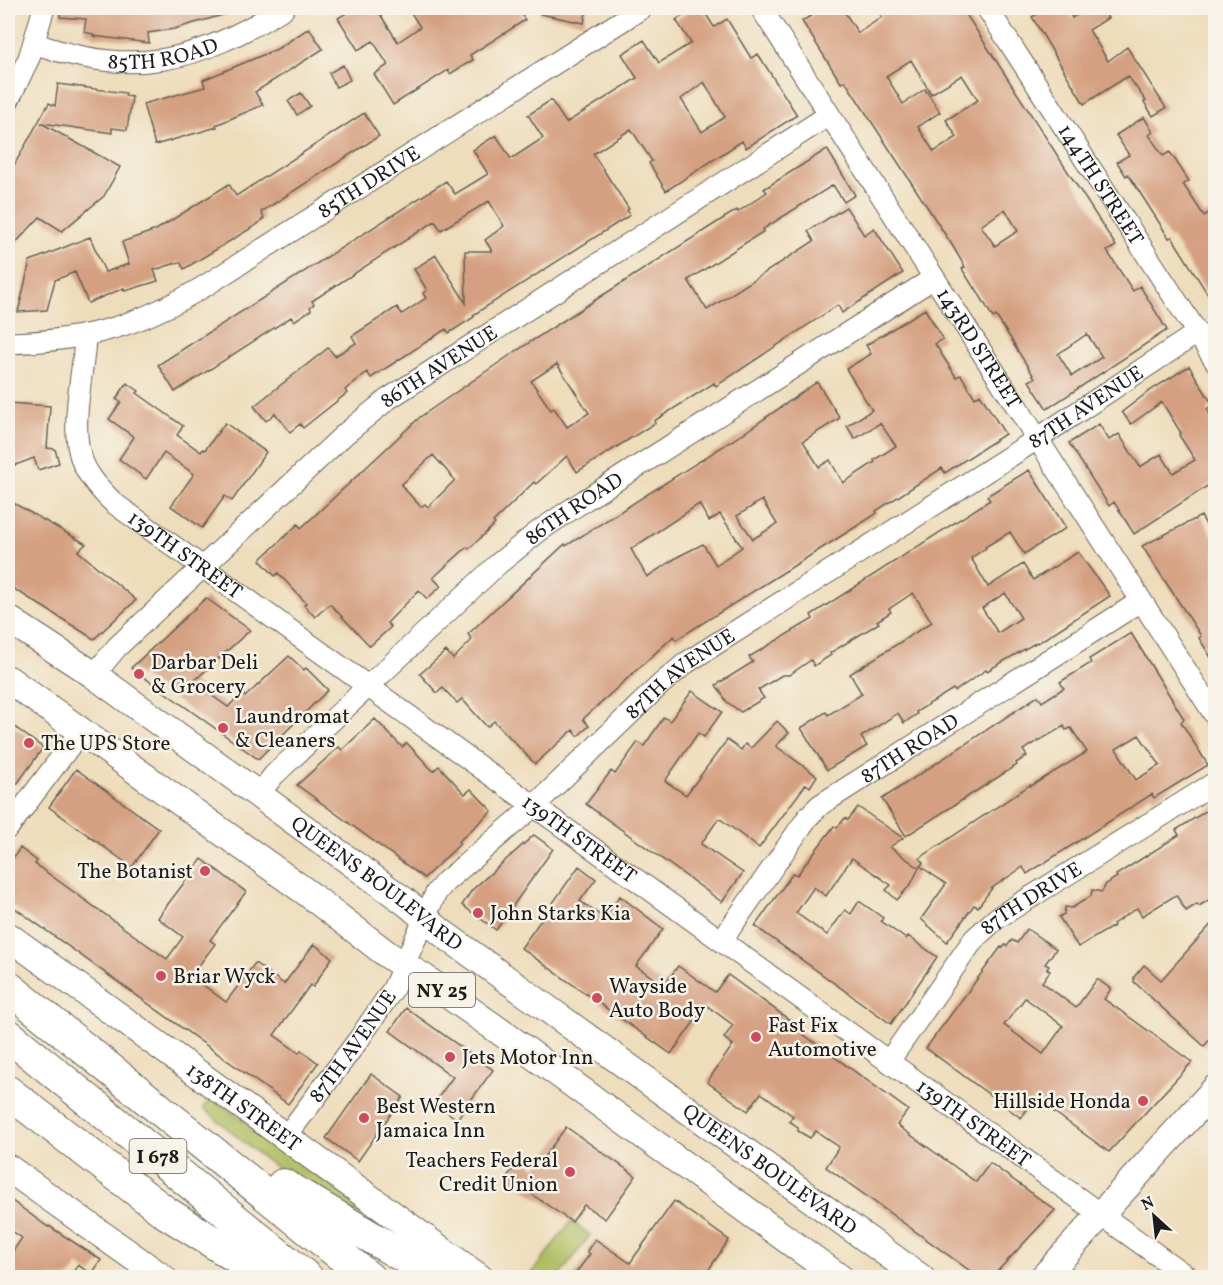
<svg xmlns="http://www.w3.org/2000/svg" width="1223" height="1285" font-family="Vollkorn,serif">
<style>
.green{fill:#afbd5f;stroke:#666c3e;stroke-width:1.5}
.building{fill:#d5a081;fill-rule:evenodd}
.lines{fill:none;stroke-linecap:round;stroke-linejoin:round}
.minor-casing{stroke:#666054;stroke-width:23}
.major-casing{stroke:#666054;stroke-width:29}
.highway-casing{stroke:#666054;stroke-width:34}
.minor{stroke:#fff;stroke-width:21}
.major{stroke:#fff;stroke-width:27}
.highway{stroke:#fff;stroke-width:32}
.poi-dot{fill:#d1495b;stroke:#f7f3e8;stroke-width:2}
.labels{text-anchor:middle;stroke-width:5;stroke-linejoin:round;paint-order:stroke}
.shield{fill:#f7f3e8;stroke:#5e5c59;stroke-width:1.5}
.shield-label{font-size:20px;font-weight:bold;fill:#1c1c1c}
.street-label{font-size:21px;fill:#1c1c1c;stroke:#f7f3e8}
.poi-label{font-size:21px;fill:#1c1c1c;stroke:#f7f3e8;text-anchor:start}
</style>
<rect width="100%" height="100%" fill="#f7f3e8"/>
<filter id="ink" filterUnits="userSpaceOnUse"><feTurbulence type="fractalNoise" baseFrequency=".0167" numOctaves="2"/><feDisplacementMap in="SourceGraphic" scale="12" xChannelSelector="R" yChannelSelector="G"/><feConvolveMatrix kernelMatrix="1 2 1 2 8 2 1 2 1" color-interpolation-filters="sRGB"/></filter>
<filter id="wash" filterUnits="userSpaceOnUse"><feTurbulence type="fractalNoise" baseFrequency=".008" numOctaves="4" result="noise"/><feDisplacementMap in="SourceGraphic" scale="24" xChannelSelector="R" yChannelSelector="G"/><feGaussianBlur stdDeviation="1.35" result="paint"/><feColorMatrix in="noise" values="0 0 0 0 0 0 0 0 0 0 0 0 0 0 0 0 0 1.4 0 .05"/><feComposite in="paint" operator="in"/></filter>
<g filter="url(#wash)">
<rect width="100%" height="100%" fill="#edb"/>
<path class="green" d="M212,1097l160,118 8,11 -82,-43 -40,-29 -55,-46z
M571,1221l19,14 -31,42h-30z"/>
<g id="blocks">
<path class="building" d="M61,8h171l1,4 -59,17 -26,4 1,10 -56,-7v-2l-9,-2 2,-13 -26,-2z
M355,8h21l22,34 22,-15 -12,-19h32l3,5 9,-5h65l8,12 -55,35 3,5 -23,14 -2,-4 -55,35 -19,-31 14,-9 -15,-24 -15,9 -20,-32z
M540,8h47l-3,15 -44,-9z
M695,8h7l12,19 13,-8 24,39 7,-4 39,61 -51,33 -4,-7 -76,50 -17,-28 3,-2 -21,-32 -38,25 36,55 -2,1 3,5 -157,100 1,2 -25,16 -3,-4 -75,49 -4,-6 -22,18 2,3 -44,35 -3,-4 -10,8 -15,-19 -9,8 -12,-15 74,-58 7,8 21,-13 -4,-7 45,-29 5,7 24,-16 -3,-5 4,-3 -13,-21 22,-14 30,48 -1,-52h27l-7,-11 19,-14 -15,-25 -48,29 -6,-9 -123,80 2,3 -4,3 1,3 -17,11 -3,-4 -116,75 -17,-27 288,-184 9,13 33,-20 -15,-24 23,-15 15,24 32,-21 -15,-23 23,-15 15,23 71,-45 -15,-24 22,-14 15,23 32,-20 -15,-23zM704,82l21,35 -23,15 -21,-33z
M824,8h18l16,25 24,-16 -6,-9h86l154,238 -9,5 26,40 7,-5 27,44 -120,79 -18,-28 6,-3 -21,-33h1l-19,-29 -3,2 -18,-31 -1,1 -12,-19 3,-2 -13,-22 -107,-164 -4,2 -39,-62zM911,60l20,34 31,-19 16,25 -32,20 11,17 -23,15 -16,-25 22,-15 -15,-23 -22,15 -17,-28zM1005,209l13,22 -23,15 -14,-20zM1087,334l15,23 -30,19 -14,-22z
M1046,8h20l6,10 16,-10h14l6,10 -19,12 19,31 19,-14 39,61 -13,8 -9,-14 2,-1 -18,-25 -44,28 -52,-87z
M309,28l14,21 -68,43 8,13 -47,20 1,2 -62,18 -12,-41 62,-17 -2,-7 74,-31z
M343,65l7,15 -14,7 -7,-14z
M58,84l68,9 -1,3 7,1 -5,33 -15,-2v5l-71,-10 79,44 -16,29 -42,35 -22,-14 -32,34v-75l41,-73 6,3z
M301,93l9,13 -13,9 -9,-14z
M364,113l15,23 -118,76 3,6 -6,6 -74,45 -4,-7 -26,8 4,11 -33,10 -1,-3 -36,15 -13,-31 -20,8 -8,30 -29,2 12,-51 60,-24 15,35 24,-8 -7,-22 34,-12 73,-46 7,12z
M1144,117l9,15 -4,3 14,21 7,-4 19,29 -6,3 21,32 11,-7v97l-43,-69 -3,1 -41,-64 -2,2 -9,-14 12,-7 -13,-20z
M827,149l28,46 -11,7 -11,-17 -70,44 1,2 -76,49 19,30 107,-69 -6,-10 38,-24 18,28 10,-7 29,45 -61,40 -4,-8 -122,81 -2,-3 -60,38 1,2 -78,49 -10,-16 -31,28 -2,-2 -41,40 2,2 -26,25 -2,-2 -34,31 8,8 -14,13 -8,-9 -32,33 4,4 -21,19 -40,-42 -15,13 -11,-12 2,-2 -28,-30 -3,3 -15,-16 38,-36 3,4 10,-9 109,-102 93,-64 87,-56 124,-79 13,-8 1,2 29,-20 -3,-3zM557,364l32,49 -22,14 -13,-19 -3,2 -20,-29zM433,455l22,25 -27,27 -3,-3 -4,3 -20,-22z
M925,309l18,30 -8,5 21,33 5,-2 14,23 5,-4 25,40 -60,39 -3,-5 -66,43 1,2 -12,8 -189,119 -2,-4 -91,83 6,7 -11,10 -5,-6 -38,34 -41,-43 -7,6 -25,-28 -5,4 -14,-15 -6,5 -17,-19 26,-23 7,8 19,-19 -4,-6 97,-90 1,2 175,-111 76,-53 23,36 -37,23 16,26 11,-7 13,23 32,-21 -1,-2 22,-14 -16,-23 -25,16 -8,-13 25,-16 -26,-41 25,-15 -5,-9zM762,500l15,24 -24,15 -16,-23zM699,504l10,17 11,-7 22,33 -26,18 -13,-21 -24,12 -32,21 -16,-28z
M1189,366l24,39 -6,4 8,14v58l-81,53 -20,-32 -5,4 -40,-63 30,-19 10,16 10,-6 21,33 21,-13 12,19 22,-13 -16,-25 2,-2 -19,-31 -31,22 -9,-12 26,-20z
M127,383l12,8 -2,2 46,33 -6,9 24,17 2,-3 2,1 20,-27 41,29 -34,49 -7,-5 -23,32 -31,-22 23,-32 -30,-21 -18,26 -27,-20 15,-22 -25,-18 12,-17 -5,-3z
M8,403l42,3 -3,42 8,1 4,14 -21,7 -4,-12 -26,10z
M1029,470l37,58 -42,26 -14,-22 -25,15 1,1 -15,10 17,29 35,-23 10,16 45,-28 32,44 -72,47 -1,-1 -50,29 -1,-1 -31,21 -2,-2 -37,23 1,2 -13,9 -6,-10 -37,24 6,9 -40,24 -26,-42 25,-16 2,3 34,-21 -12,-20 82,-52 -19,-29 -24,16 2,3 -14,9 2,2 -49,30 1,2 -17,11 -3,-6 -22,15h-7l-24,15 6,8 -23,14 -14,-10 -11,-17 37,-23 -4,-5 64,-38 -2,-4 179,-115 -3,-4zM1005,593l16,25 -23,15 -16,-25z
M8,500l78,44 -8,7 58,49 -42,39 -86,-54z
M1201,516l14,24v124l-16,-26 2,-2 -13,-20 -46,-70z
M206,598l44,32 -57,52 35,25 14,-14 3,4 44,-41 15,14 2,-2 22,22 -70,69 -127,-91z
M1131,633l53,86 -3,3 27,43 -54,33 -2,-4 -125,80 -4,-7 -31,21 -14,19 -4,-2 -27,37 -26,-23 25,-35 -26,-18 3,-3 -3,-5 110,-73 1,1 56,-34 -16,-24 -5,2 -2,-4 -41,24 4,6 -11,7 1,2 -111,71 -24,-37 156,-103 4,6 22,-14 -4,-6 31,-19 -2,-4zM1139,735l21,30 -24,15 -20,-31z
M692,691l30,21 -18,25 -6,-4 -33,48 21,14 41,-55 14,10 4,-6 6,4 26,-27 12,12 -13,13 41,30 -7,11 -4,-3 -47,64 -40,-30 -18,26 42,29 -21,29 -136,-98 25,-33 4,3 23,-32 6,4 20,-29 6,4z
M375,719l27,28 5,-4 26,28 6,-5 26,28 6,-5 21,22 -34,31 2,2 -36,34 -127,-93 42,-38 3,3z
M8,722l35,26 -26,36 -9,-7z
M76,769l83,60 -27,38 -83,-60z
M1215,805v91l-16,10 -2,-2 -11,7 -10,-16 -34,21 -5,-8 -24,16 1,2 -36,21 -19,-30 5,-3 1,-7 7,1 19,-12 1,-6 10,2 4,-8 11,-7 -1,-2 63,-40 -3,-5z
M858,807l45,31 -13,9 29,21 -8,16 -14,16 -11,-10 5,-5 -39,-27 -26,38 -12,-9 -18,26 31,22 18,-25 6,4 8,-13 24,17 -2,3 25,18 2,-3 29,21 -46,67 -136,-98 38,-53 4,2 37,-49 3,2 8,-10 3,2z
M534,835l19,14 -57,81 -34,-25 10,-15z
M20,848l17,13 -2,3 132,95 16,-22 -25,-19 4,-6 40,-53 44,33 -36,48 5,4 -24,32 35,26 29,-39 29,21 30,-40 18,14 -19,29 -3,-2 -36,50 25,18 2,-3 17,13 -30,41 -280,-201v-38z
M579,866l17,13 -16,22 24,17 16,-22 43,33 -27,37 28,19 14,-19 37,26 13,-17 74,54 -2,3 108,78 -11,15 79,57 14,-19 65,47 -62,66 -13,2 -154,-111 13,-20 -23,-16 -6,7 -12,-7v-4l-9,-6 4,-5 -32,-23 -13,18 -41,-29 26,-37 -9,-7 9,-13 -27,-20 -35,49 -150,-106z
M1215,920v114l-11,12 -70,-64v-5l10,-12 17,15z
M1027,929l29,20 -11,15 4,2 -2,3 3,2 -8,11 34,26 21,-29 14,10 -7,10 88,63 -83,90 -74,-54 -14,20 -95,-70 75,-101 2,1 2,-3 2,1 5,-6 5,3zM1025,998l38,28 -20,28 -39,-29z
M406,1008l87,62 -36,49 -23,-16 19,-26 -63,-46z
M371,1074l32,23 -45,64 -32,-23z
M566,1127l70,49 -31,43 -21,-14 -12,17 -65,-45 14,-20 15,11z
M8,1198l40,29 1,-1 52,34 -9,14 -14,-9 -9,13h-53l-8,-20 14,-20 -14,-10z
M674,1201l55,39 -26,38h-131l18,-24 -3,-3 8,-12 35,24z"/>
</g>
</g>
<g filter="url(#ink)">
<use href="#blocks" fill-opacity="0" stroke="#666054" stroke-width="1.5"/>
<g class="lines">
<defs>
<g id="minor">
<path id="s1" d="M761,8l455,709"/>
<path id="s2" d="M987,8l229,354"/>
<path id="s3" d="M34,43c99,36 163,19 250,-35"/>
<path d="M8,101l21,-43 15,-50"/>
<path id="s4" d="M85,337c-1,37 -17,92 -2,126 7,16 19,29 32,41l1074,774"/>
<path id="s5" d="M8,343c79,-2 132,-17 200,-59l434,-276"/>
<path id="s6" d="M94,675l23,-28 228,-213 43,-35 441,-284"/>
<path id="s7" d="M257,796l17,-21 224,-211 41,-33 46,-31 349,-222"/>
<path d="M8,828l73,-97"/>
<path id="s8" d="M722,940l86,-123 12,-12 321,-204"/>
<path id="s9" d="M889,1061l85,-122 23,-21 219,-136"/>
<path id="s10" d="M285,1138l74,-99 34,-50 43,-96 9,-11 89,-76 127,-122 25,-21 351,-224 160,-106"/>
</g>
<g id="major">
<path id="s11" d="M8,619l86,56 313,228 34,29 480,346"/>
<path d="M8,679l298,213 82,63 35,22 89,63 328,238"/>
<path id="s12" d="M8,936l472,342"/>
<path d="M8,1168l155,110"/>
<path d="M1043,1278l173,-190"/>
</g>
<path id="highway" d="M8,987l361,291
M8,1035l299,243
M8,1092l157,120 81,51 19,15
M283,1185l157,93"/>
</defs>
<use href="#minor" class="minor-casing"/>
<use href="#major" class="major-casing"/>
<use href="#highway" class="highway-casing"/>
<use href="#minor" class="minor"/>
<use href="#major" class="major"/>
<use href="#highway" class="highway"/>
</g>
</g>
<g class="poi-dot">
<circle cx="139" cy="674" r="6"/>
<circle cx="223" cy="728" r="6"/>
<circle cx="29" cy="743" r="6"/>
<circle cx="205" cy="871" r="6"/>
<circle cx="478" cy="913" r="6"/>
<circle cx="161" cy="976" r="6"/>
<circle cx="597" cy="998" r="6"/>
<circle cx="756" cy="1037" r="6"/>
<circle cx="450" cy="1057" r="6"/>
<circle cx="1143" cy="1101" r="6"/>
<circle cx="364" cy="1118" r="6"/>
<circle cx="570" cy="1172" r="6"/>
</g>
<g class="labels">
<g class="shield">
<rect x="409" y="973" width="66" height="34" rx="4.5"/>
<rect x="129.5" y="1139" width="57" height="34" rx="4.5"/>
</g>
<g class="shield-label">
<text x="442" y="997">NY 25</text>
<text x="158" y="1163">I 678</text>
</g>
<g class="street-label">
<text dy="7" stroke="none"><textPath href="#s3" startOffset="132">85TH ROAD</textPath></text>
<text dy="7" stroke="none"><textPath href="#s5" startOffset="402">85TH DRIVE</textPath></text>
<text dy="7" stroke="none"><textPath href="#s2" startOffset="210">144TH STREET</textPath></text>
<text dy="7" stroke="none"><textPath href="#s1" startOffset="404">143RD STREET</textPath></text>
<text dy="7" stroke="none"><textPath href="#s6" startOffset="464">86TH AVENUE</textPath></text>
<text dy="7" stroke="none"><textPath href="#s10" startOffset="1104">87TH AVENUE</textPath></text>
<text dy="7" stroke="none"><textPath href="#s7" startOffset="429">86TH ROAD</textPath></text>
<text dy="7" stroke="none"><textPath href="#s4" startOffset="266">139TH STREET</textPath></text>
<text dy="7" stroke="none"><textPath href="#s10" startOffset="618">87TH AVENUE</textPath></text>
<text dy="7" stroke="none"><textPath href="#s8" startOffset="273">87TH ROAD</textPath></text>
<text dy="7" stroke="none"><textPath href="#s4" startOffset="752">139TH STREET</textPath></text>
<text dy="7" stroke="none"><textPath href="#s11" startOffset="454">QUEENS BOULEVARD</textPath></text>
<text dy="7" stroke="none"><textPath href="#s9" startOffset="219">87TH DRIVE</textPath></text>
<text dy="7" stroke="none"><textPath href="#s10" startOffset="114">87TH AVENUE</textPath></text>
<text dy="7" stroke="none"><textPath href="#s12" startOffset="291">138TH STREET</textPath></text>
<text dy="7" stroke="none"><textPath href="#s4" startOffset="1238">139TH STREET</textPath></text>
<text dy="7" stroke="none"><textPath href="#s11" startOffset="940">QUEENS BOULEVARD</textPath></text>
</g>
<g class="poi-label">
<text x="151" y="669">Darbar Deli<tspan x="151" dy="24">&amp; Grocery</tspan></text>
<text x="235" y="723">Laundromat<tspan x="235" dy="24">&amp; Cleaners</tspan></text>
<text x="41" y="750">The UPS Store</text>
<text x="193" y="878" text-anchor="end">The Botanist</text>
<text x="490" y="920">John Starks Kia</text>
<text x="173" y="983">Briar Wyck</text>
<text x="609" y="993">Wayside<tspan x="609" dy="24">Auto Body</tspan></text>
<text x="768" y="1032">Fast Fix<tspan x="768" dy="24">Automotive</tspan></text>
<text x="462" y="1064">Jets Motor Inn</text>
<text x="1131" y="1108" text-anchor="end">Hillside Honda</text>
<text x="376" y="1113">Best Western<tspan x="376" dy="24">Jamaica Inn</tspan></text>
<text x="558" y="1167" text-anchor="end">Teachers Federal<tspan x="558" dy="24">Credit Union</tspan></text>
</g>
</g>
<rect width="1223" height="1285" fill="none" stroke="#f7f3e8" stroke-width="30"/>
<g transform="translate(1154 1216) rotate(333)" stroke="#f7f3e8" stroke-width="4.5" paint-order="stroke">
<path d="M0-4.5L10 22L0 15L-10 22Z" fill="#1c1c1c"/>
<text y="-9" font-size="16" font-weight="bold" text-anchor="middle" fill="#1c1c1c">N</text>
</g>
</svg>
